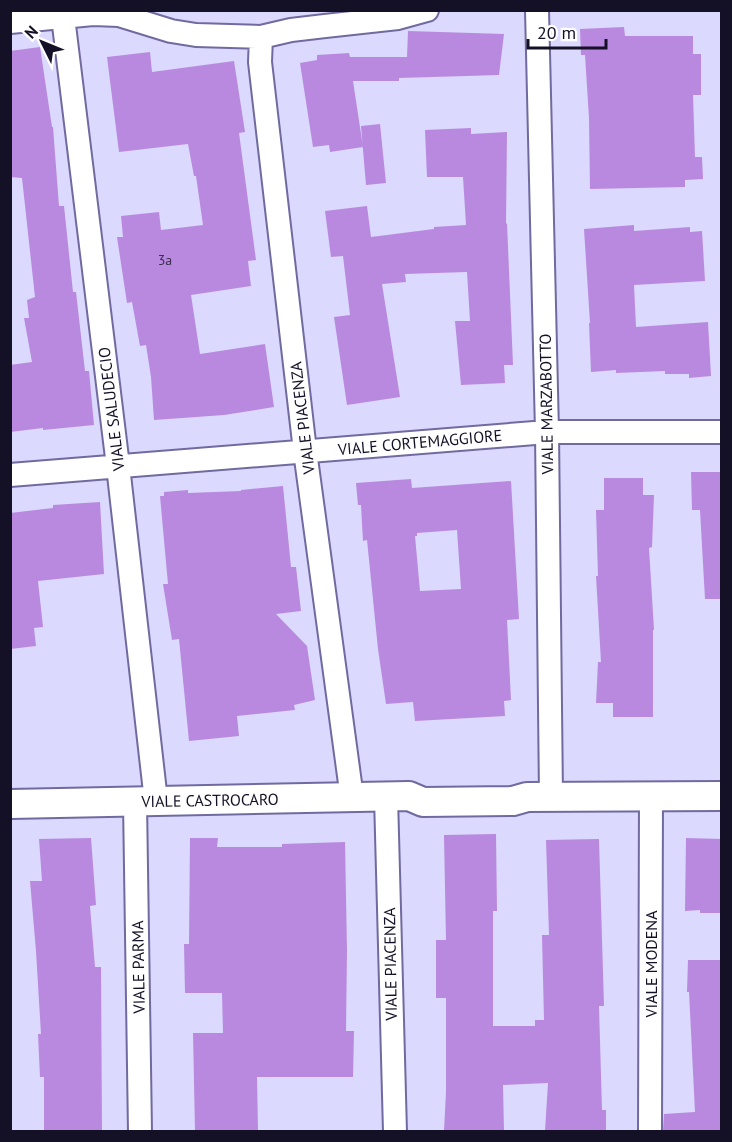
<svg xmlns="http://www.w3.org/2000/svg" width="732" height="1142" font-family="'PT Sans',sans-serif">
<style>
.building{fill:#b989e0;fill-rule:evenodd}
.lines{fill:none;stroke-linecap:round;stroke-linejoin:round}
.minor-casing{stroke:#706aa0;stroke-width:26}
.tertiary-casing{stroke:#706aa0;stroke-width:32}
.minor{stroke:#fff;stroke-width:22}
.tertiary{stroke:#fff;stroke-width:28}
.labels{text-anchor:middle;stroke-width:4.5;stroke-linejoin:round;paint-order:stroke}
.number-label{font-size:14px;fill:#3d2f54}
.street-label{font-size:16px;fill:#141126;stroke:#fefefe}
</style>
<rect width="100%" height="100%" fill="#dbd9fd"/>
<path class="building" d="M624,27l1,9h68v18h8v41h-8l2,62h7l1,22 -18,1v7l-95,2 -1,-71 -4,-63h-4l-1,-26z
M408,31l96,3 -5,41 -100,3v3h-46l10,66 -33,5 -1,-7 -16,2 -13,-84 17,-3v-5l32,-2 1,4h57z
M40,47l12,80h1l6,79h5l9,86h3l9,79h4l5,54 -51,5v-2l-33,4v-67l22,-3 -8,-44h5l-2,-18 8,-3 -13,-119 -12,-1v-126z
M150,52l2,20 82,-11 11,71 -6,1 17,127 -8,1 3,25 -60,9 9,59 65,-10 9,63 -50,8 -70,5 -3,-43 -5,-32 -6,1 -8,-44 -5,1 -10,-66h6l-2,-21 38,-4 2,18 42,-5 -7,-49h-2l-6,-32 -69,8 -12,-95z
M380,124l6,59 -20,2 -5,-59z
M471,128v6l36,-2 -1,92 1,-1 6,142h-9l1,18 -44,2 -6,-64h15l-3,-49 -62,2 1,8 -24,2 18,113 -53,8 -13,-88 16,-2 -7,-59 -12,1 -6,-46 42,-5 4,31 63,-8v-2l32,-2 -3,-48h-36l-2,-47z
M634,225v6l56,-4v5l12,-1 3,50 -71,4 2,42 72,-5 3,54 -22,2v-4h-24v-3l-49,2v-3l-25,2 -2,-49h1l-6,-94z
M691,472h31v127h-17l-5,-89h-8z
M604,478h39v17h11l-2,52 -3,1 5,82h-1v87h-40v-14h-17l2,-41h3l-5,-86h2l-2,-66h8z
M411,479l1,9 99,-7 8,138 -12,1 4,80 -7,1 1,15 -90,5 -2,-19 -27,2 -8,-55 -11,-109 -4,1 -2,-36h-3l-2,-22zM457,530l4,59 -41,2 -5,-55h2v-3z
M283,486l8,81h5l5,44 -25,3 31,32 8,54 -21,5 1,5 -58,6 2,20 -50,5 -10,-102 -7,1 -9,-56h5l-8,-88h4v-4l24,-2v3l53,-2v-1z
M100,502l4,72 -66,7 5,46 -9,1 2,18 -26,3v-136l43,-5v-3z
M496,834l1,77h-4v115h42v-6h9l-2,-85h7l-3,-95 53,-1 5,167h-5l3,104h4v21h-61l3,-48 -45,2 1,46h-60l2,-39v-94h-10v-58h10l-2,-105z
M91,838l5,67 -6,1 5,61h6l1,164h-58v-54h-4l-2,-43h3l-5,-83 -6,-70h12l-3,-42z
M190,838h28l-1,9h65v-3l63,-2 2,109 -1,80h8l-1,46h-96l1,54h-63l-2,-98h30l-1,-40h-37l-1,-49h5z
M686,838l36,1v74h-22v-3l-15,1z
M688,960h34v171h-59l1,-17 31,-2 -6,-120h-2z"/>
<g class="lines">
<defs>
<path id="minor" d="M537,10l10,422 4,365
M63,17l55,449 38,335
M10,22l83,-8 26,1 52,16 25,4 65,2 30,-7 34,-4 73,-8 29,-8
M261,37l-1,25 45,389 47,347
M10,475l537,-43h175
M386,797l9,335
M135,802l5,330
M650,1132l1,-335"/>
<path id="tertiary" d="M10,804l399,-8 14,6 90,-1 14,-4 195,-1"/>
</defs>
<use href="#minor" class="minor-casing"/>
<use href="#tertiary" class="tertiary-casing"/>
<use href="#minor" class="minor"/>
<use href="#tertiary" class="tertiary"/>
</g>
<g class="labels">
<g class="number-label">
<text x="165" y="265">3a</text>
</g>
<g class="street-label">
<text transform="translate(546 404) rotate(-91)" y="6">VIALE MARZABOTTO</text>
<text transform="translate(111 409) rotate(-97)" y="6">VIALE SALUDECIO</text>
<text transform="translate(302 418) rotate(-97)" y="6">VIALE PIACENZA</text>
<text transform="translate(420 442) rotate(-5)" y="6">VIALE CORTEMAGGIORE</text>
<text transform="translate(210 800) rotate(-1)" y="6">VIALE CASTROCARO</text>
<text transform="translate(390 964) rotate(-91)" y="6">VIALE PIACENZA</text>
<text transform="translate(651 964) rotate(-90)" y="6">VIALE MODENA</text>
<text transform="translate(138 967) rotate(-91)" y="6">VIALE PARMA</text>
</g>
</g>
<rect width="732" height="1142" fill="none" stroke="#141126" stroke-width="24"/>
<g transform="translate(42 42) rotate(313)" stroke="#fefefe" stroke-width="4.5" paint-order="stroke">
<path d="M0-4.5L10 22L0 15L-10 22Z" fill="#141126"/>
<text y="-9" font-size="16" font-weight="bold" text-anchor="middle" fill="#141126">N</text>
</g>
<path d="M528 39v9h78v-9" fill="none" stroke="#141126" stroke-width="3"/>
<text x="537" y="39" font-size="18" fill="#141126" stroke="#fefefe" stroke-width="4.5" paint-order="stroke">20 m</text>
</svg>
